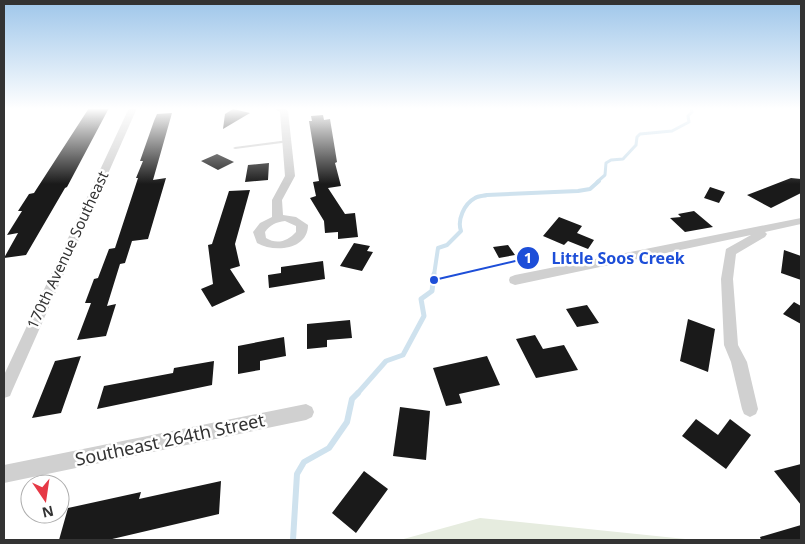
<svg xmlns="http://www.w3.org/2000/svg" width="805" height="544" font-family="'Noto Sans',sans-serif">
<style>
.green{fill:#e6ecdf}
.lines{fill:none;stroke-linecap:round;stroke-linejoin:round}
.stream-far3{stroke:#cfe2ee;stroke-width:3}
.stream-far2{stroke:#cfe2ee;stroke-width:4}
.stream-far1{stroke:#cfe2ee;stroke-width:5}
.stream{stroke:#cfe2ee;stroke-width:6}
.building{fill:#1a1a1a}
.service{fill:#d0d0d0;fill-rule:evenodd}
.minor{fill:#d0d0d0;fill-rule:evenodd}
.labels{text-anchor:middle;stroke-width:5;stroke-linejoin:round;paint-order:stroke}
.street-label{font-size:15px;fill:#333;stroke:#fff}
.near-street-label{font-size:18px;fill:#333;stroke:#fff}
.leader{fill:none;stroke:#1d4ed8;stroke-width:2}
.callout-dot{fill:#1d4ed8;stroke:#fff;stroke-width:2}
.mark-label{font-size:15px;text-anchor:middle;font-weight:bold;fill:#fff}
.callout-label{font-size:16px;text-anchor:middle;font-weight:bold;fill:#1d4ed8;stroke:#fff;stroke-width:5;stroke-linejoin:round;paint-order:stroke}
</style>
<rect width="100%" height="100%" fill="#fff"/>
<path class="green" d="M480,518l215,22h-295z"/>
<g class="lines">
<path class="stream-far3" d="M597,182l8,-7 1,-12 5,-3 12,-1 13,-14 1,-8 3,-3 32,-3 17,-9 -1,-6 4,-4 -1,-4"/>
<path class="stream-far2" d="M434,275l4,-27 9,-3 14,-14c-4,-11 3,-27 14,-33 3,-2 8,-2 12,-3l91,-4 12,-2 9,-8"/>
<path class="stream-far1" d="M357,394l29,-33 17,-6 21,-39 -3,-17 11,-8 2,-17"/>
<path class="stream" d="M293,540l4,-66 7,-12 25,-14 18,-26 5,-23 6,-6"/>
</g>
<path class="building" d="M89,108h20l-42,79 -2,1 -39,67 -22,3 14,-25 -11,2 15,-24h-4l11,-17 5,-1z
M233,109l17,4 -27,16 2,-15z
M172,113l-19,67 13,-2 -18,61 -16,2 -7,22 -5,1 -13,42 9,-2 -10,32 -29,4 14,-37h-6l9,-24 4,-1 11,-29 6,-1 23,-70h-2l7,-17h-3l14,-40 3,-7z
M323,115l1,5 6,-1 7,43 -2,1 6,23 -13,2 17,26 10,-1 3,24 -20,2v-7l-13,1 -1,-12 -14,-23 6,-2 -3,-14 6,-1 -10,-60h3l-1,-5z
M217,154l17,8 -16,8 -17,-9z
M269,163l-1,17 -23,2 3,-17z
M791,178l10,1v14l-30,15 -24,-13z
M710,187l15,5 -6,11 -15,-5z
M250,190l-15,54 5,22 -10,3 15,23 -33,15 -11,-18 12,-5 -5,-39 4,-1 17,-53z
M694,211l19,16 -28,5 -15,-14 11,-1 -3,-3z
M559,217l23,9 -5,7 17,7 -6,9 -20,-8 -4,4 -21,-9z
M354,243l16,3 -3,5 6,1 -11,19 -22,-5z
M508,245l7,10 -16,3 -6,-11z
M784,250l17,6v24l-20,-7z
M323,261l2,18 -56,9 -1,-13 13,-2v-6z
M794,302l7,4v18l-18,-10z
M587,305l12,18 -22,4 -11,-18z
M688,319l27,10 -7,43 -28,-11z
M350,320l2,18 -25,2v7l-20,2v-25z
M535,335l8,14 21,-4 14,25 -42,8 -20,-39z
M284,337l2,19 -26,5v9l-22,4v-28z
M81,356l-20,57 -29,5 23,-57z
M487,356l13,29 -41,9 3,9 -16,3 -13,-38z
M214,361l-2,24 -115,24 7,-23 69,-13 1,-5z
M400,407l30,4 -4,49 -33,-4z
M696,419l22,16 12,-16 21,16 -25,34 -44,-33z
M801,464v41l-27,-34z
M364,471l24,18 -32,44 -24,-20z
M221,481l-2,33 -111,26h-49l9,-32 73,-16 -2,7z
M801,525v15h-40l-1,-3z"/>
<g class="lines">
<path class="service" d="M288,140h2v2l-55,7 -2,-1 2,-1z"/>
<path class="minor" d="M129,108h8l-125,283 -2,5 -6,2v-23z
M273,108h11l4,3 7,65 -13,24 1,15 13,2 12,8c0,25 -34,28 -51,18l-4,-11 7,-9 12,-6v-17l13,-24 -5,-64zM285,221l11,5v6c-8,9 -19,13 -30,6l-1,-6c5,-7 11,-10 20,-11z
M801,218v6l-36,8 2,2 -2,3 -29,17 -3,25 5,66 9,17 11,47 -2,5 -6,3 -6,-3 -2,-5 -11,-47 -7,-17 -3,-66 5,-30 25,-14 -236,50 -5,-2 -1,-3 1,-3 5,-2z
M306,404l6,3 2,5 -2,5 -6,3 -302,63v-18z"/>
</g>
<linearGradient id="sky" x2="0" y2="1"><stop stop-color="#9ec6ea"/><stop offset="0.59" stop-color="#fff"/><stop offset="1" stop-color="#fff" stop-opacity="0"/></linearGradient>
<rect width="805" height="184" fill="url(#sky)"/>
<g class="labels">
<g class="street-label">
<text transform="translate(68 250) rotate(-65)" y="5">170th Avenue Southeast</text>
</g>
<g class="near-street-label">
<text transform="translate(170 440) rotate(-12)" y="6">Southeast 264th Street</text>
</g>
</g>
<path class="leader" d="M434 280L528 258"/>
<g class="callout-dot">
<circle cx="434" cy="280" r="5"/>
<circle cx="528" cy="258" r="12"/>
</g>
<g class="mark-label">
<text x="528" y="263">1</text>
</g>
<g class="callout-label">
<text x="618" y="264">Little Soos Creek</text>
</g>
<rect width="805" height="544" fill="none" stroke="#333333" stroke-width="10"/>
<g transform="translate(45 499) rotate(167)"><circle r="24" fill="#ffffff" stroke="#adadad"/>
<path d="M0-4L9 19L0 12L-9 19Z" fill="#e63946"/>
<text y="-8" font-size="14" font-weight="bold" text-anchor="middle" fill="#333333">N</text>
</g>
</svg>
